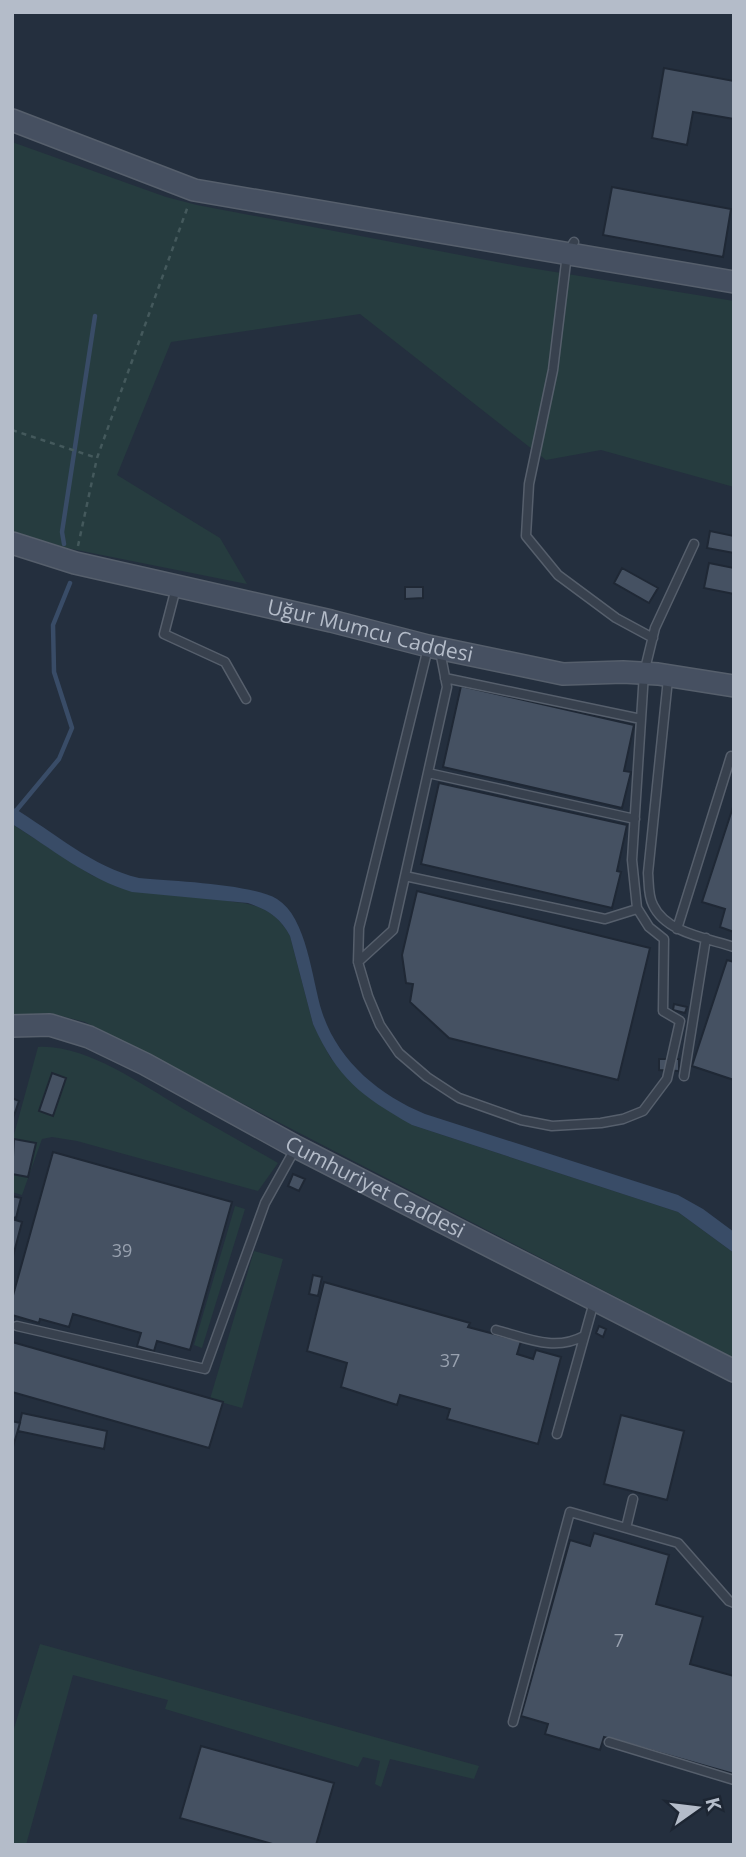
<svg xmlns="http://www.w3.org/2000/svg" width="746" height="1857" font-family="'Open Sans',sans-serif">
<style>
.green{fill:#263c3f}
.water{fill:#394c67}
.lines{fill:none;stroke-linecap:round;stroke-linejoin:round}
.stream{stroke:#394c67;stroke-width:4.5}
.building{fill:#455162;stroke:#1f2835;stroke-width:2}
.lane-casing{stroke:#565f6c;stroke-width:11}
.secondary-casing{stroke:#565f6c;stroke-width:24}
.path{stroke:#44595c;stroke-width:2.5;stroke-dasharray:5 5;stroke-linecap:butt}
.lane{stroke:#38414e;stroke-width:8}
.secondary{stroke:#465061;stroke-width:21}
.labels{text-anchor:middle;stroke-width:5;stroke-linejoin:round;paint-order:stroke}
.number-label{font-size:18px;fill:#98a1af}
.street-label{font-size:21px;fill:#b4bcc9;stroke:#1d2633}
</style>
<rect width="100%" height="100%" fill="#242f3e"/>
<path class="green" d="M12,142l154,55 31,8 321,61 216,35v186l-133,-37 -55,10 -186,-146 -189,28 -54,133 103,63 27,46 -180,-36 -55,-17z
M12,824l81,52 141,26c25,2 44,11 56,34l23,88 18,35 81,66 266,87 56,41v105l-649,-336 -28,-7 -45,-1z
M38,1047c47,-3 103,37 142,60 33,19 65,37 98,56l-20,28 -181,-50 -25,-4 -10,2 -20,56 -10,-3v-50z
M235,1206l10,3 -43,139 -8,-3z
M254,1251l29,8 -41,149 -32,-9z
M40,1644l439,122 -5,13 -84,-20 -9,28 -6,-3 5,-23 -17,-4 -5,10 -193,-58 3,-9 -95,-25 -47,170h-14v-110z"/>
<path class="water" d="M12,807c42,25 80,60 127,71 33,3 113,6 138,21 30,18 35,81 45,113 16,49 57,83 103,102l253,81 25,14 31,23v21l-56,-41 -266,-87c-51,-29 -74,-46 -99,-101l-23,-88c-10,-19 -22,-26 -42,-33l-116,-11c-44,-13 -81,-44 -120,-68z"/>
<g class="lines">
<path class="stream" d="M64,544l-2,-12 33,-216
M15,812l44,-53 13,-31 -18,-56 -1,-47 17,-42"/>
</g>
<path class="building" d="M664,68l70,13v38l-41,-7 -6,33 -35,-7z
M612,187l119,22 -8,48 -120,-22z
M710,531l24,5v17l-27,-5z
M709,563l25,5v26l-30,-6z
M622,568l36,20 -9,15 -35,-20z
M405,587h18v11l-18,1z
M461,686l173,39 -10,46 7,1 -9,36 -179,-41z
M439,783l188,42 -10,46 4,1 -9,36 -191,-44z
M734,804v128l-14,-5 5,-18 -23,-7z
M417,891l233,57 -32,132 -169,-42 -39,-36 3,-18 -7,-1 -4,-28z
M727,960l7,2v118l-42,-14z
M674,1004l13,3 -2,6 -12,-3z
M659,1059h20v12l-20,-1z
M52,1073l14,5 -13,38 -14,-5z
M12,1098l7,3 -7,20z
M14,1139l22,4 -8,34 -16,-3z
M53,1152l179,50 -42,148 -33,-9 -3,10 -17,-5 4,-13 -68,-19 -4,13 -29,-8 -1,4 -27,-8v-16z
M293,1174l12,5 -6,12 -11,-5z
M12,1196l9,2 -5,20 -4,-1z
M12,1219l10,3 -10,38z
M313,1275l9,2 -4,19 -9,-2z
M324,1282l146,41 -2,4 53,14 -4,13 16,5 3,-9 25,7 -23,87 -91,-25 3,-10 -50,-14 -3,10 -56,-18 6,-24 -40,-12z
M599,1326l7,3 -3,8 -7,-4z
M12,1342l211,60 -14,46 -197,-56z
M22,1413l85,18 -3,18 -86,-18z
M621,1415l63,16 -17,69 -63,-16z
M12,1421l8,2 -8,27z
M594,1533l75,22 -13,49 47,13 -13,47 44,12v98l-130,-37 -4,13 -55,-16 3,-10 -27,-8 49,-176 20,6z
M201,1746l133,37 -18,62h-40l-96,-27z"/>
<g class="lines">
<defs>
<path id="lane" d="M574,242l-7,12 -14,116 -24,114 -3,52 32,39 58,43 37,20
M176,588l-12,46 61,28 21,37
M428,648l-69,280 -1,34 10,34 12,29 19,28 28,24 32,21 62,22 31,6 49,-3 22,-4 20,-8 24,-32 13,-58 -17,-10 1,-72 -15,-12 -12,-19 -5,-48 12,-187 11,-45 39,-84
M445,678l196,41
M668,679l-20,194c1,10 0,23 5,32 13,28 54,33 81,42
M428,773l207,46
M405,876l200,43 32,-10
M677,929l54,-173
M358,962l35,-32 54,-243 -7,-36
M684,1076l22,-138
M17,1326l188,43 60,-166 30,-54
M496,1330c31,8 58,22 88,6
M557,1434l37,-132
M626,1528l7,-29
M513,1722l57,-210 108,31 51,58 5,2
M609,1742l125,38"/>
<g id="secondary">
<path d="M12,120l182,70 540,92"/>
<path id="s1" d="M12,543l63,20 256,58 97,25 135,28 60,-2 35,2 76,12"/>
<path id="s2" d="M12,1026l38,-1 39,12 56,27 151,83 438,224"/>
</g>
</defs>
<use href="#lane" class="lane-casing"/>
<use href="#secondary" class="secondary-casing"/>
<path class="path" d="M12,430l85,28
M78,546l19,-88 91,-252"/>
<use href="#lane" class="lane"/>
<use href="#secondary" class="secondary"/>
</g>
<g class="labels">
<g class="number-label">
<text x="122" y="1257">39</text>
<text x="450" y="1367">37</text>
<text x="619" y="1647">7</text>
</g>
<g class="street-label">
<text dy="7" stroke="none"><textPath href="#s1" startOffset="369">Uğur Mumcu Caddesi</textPath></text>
<text dy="7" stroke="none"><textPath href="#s2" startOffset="402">Cumhuriyet Caddesi</textPath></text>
</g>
</g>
<rect width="746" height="1857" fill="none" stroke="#b4bcc9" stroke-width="28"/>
<g transform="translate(697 1808) rotate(76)" stroke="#1d2633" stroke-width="5" paint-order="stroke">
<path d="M0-5L12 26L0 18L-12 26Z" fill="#b4bcc9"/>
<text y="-10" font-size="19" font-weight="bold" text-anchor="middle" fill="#b4bcc9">K</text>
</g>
</svg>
